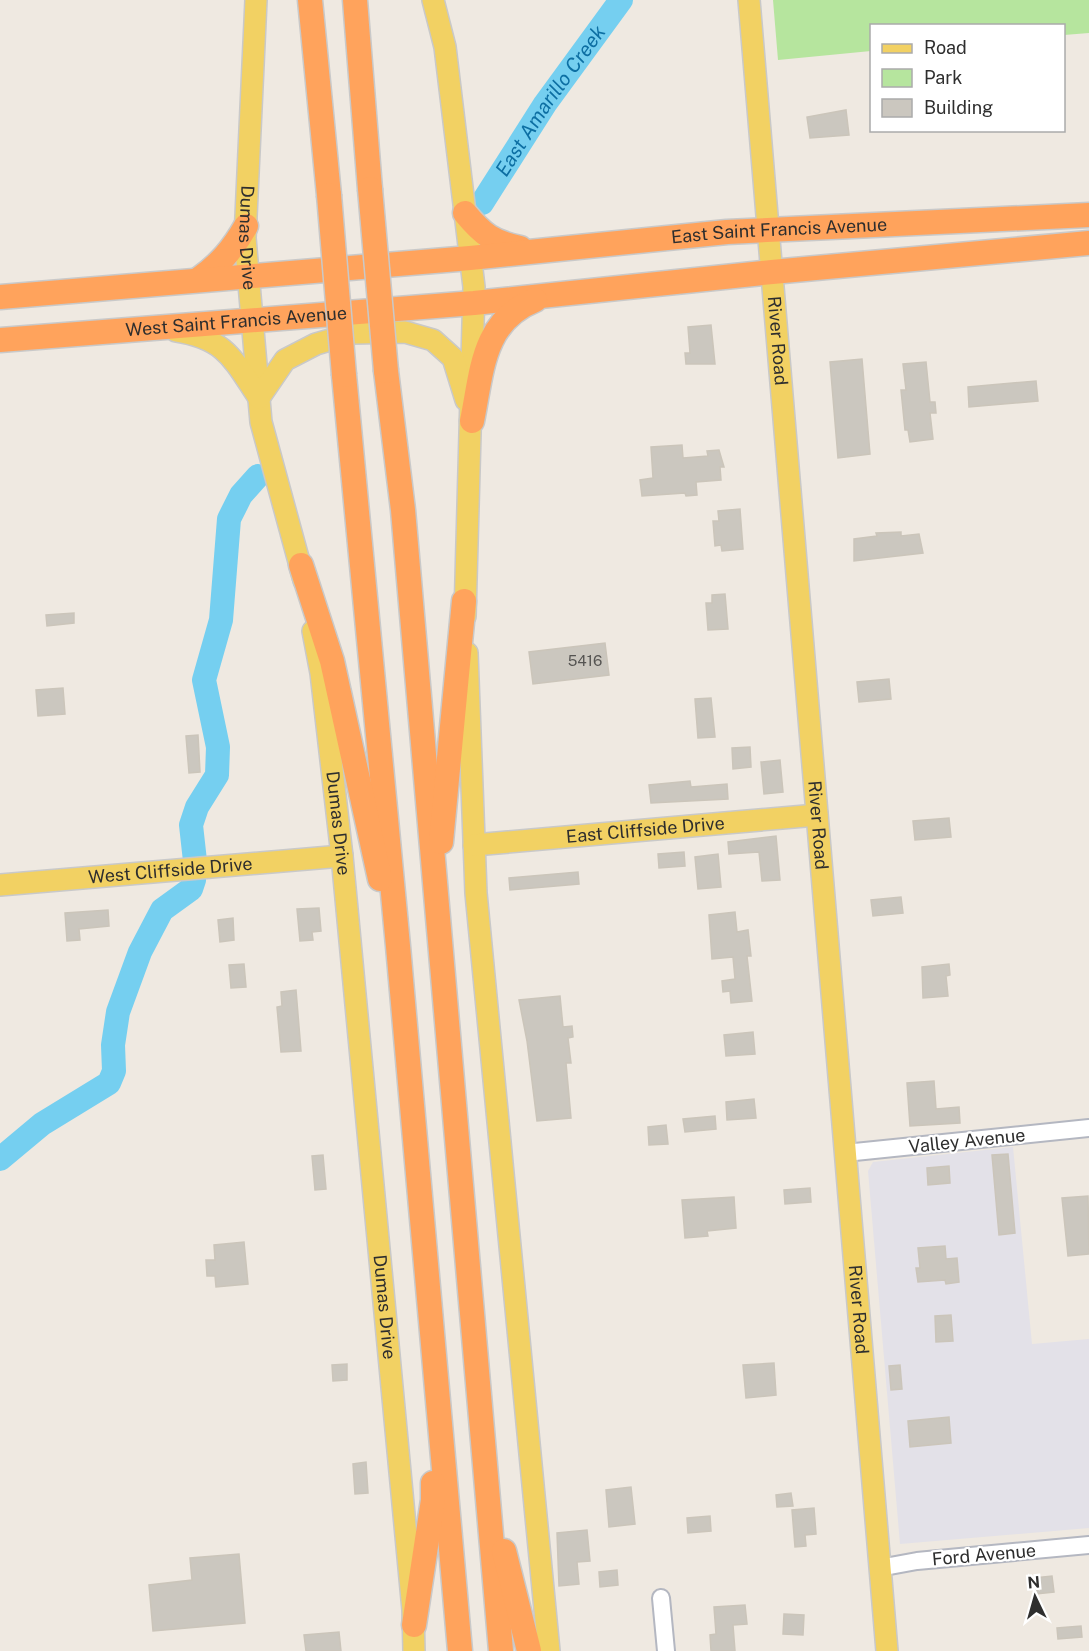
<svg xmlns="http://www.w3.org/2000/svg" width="1089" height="1651" font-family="'Public Sans',sans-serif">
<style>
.industrial{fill:#e3e1e8}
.green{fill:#b6e59e}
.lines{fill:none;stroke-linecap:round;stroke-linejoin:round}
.river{stroke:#75cff0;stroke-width:24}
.building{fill:#cbc7bf;stroke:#cbc5ba;stroke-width:1.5}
.minor-casing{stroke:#b4b7c1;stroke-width:20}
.major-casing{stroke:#c9c9c9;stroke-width:24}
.highway-casing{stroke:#c9c9c9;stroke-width:27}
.minor{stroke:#fff;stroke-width:16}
.major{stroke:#f2d163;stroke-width:21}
.highway{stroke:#ffa35c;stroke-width:24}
.highway-bridge-casing{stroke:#c9c9c9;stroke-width:27;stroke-linecap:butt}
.highway-bridge{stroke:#ffa35c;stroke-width:24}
.labels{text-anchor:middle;stroke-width:4.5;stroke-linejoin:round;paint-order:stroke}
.number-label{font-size:15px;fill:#555452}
.street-label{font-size:18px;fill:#2e2e2e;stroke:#fff}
.water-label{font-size:20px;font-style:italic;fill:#0d6fa3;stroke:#fff}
</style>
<rect width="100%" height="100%" fill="#efe9e1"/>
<path class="industrial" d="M1013,1147l19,197 57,-5v189l-189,16 -32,-373 5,-9z"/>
<path class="green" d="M773,0h316v33l-25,2v-9h-192l-1,25 -93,9z"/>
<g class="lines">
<g class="river">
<path id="s1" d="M482,203l63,-99 76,-104"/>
<path d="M195,861l-4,-36 6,-18 20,-32 1,-28 -14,-67 17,-60 8,-101 12,-24 17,-19"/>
<path d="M0,1159l42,-35 67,-41 5,-12 -1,-26 5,-33 22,-60 22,-42 29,-21 3,-9"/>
</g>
</g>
<path class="building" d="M846,110l3,25 -39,3 -3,-21z
M711,325l4,39h-29l-1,-11h5l-2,-26z
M862,359l8,95 -32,4 -8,-96z
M926,362l4,40h5l1,11h-6l3,26 -23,3 -2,-12h-3l-4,-40h5l-3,-26z
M1036,381l2,20 -69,6 -1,-20z
M682,445l1,13 25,-2 -1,-5 12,-1 5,17h-4l1,13 -25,2 1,13 -11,1 -1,-3 -43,3 -2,-16 13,-2 -2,-31z
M740,509l3,40 -21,2 -1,-6 -6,1 -2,-25h6l-1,-10z
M901,532v4l18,-2 4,19 -69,8v-22l23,-3 -1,-3z
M725,594l3,35 -20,1 -2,-27h6v-8z
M74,613v10l-27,3 -1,-11z
M605,643l4,32 -76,9 -4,-32z
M889,679l2,20 -32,3 -2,-20z
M63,688l2,26 -27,2 -2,-26z
M711,698l4,39 -17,1 -3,-39z
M198,735l2,37 -11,1 -3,-37z
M750,747l1,20 -18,2 -1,-21z
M780,760l3,32 -19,2 -3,-32z
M690,781l1,6 36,-3 1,15 -77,4 -2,-18z
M949,818l2,19 -36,3 -2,-19z
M776,836l4,44 -18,1 -3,-29 -30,2 -1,-12z
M684,852l1,14 -26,2 -1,-14z
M718,854l3,33 -23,2 -3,-32z
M578,872l1,12 -69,6 -1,-12z
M901,897l2,16 -30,3 -2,-16z
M319,908l2,23 -9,1 1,8 -13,1 -3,-32z
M108,910l1,16 -30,3 1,11 -13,1 -2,-28z
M735,912l2,20 11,-2 3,26h-4l5,45 -21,2 -1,-12 -7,1 -1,-11 13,-2 -2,-22 -21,2 -3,-44z
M233,918l1,22 -14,2 -2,-22z
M244,964l2,23 -15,1 -2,-23z
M949,964l1,11 -4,1 2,20 -25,2 -1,-31z
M296,990l5,61 -20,1 -4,-45 5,-1 -1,-14z
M560,996l3,31 9,-1 1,11 -5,1 3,25h-5l5,55 -34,3 -10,-80 -8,-41z
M753,1032l2,22 -29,2 -2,-21z
M934,1081l2,28 23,-2 1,16 -50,3 -3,-43z
M754,1099l2,19 -29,2 -1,-18z
M715,1116l1,13 -31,3 -2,-13z
M666,1125l2,19 -19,1 -1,-18z
M1008,1154l7,79 -16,2 -7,-80z
M323,1155l3,34 -11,1 -3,-34z
M949,1166l1,17 -22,2 -1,-17z
M810,1188l1,14 -26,2 -1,-14z
M1088,1196l1,58 -21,2 -6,-58z
M734,1197l2,31 -29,3 1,5 -23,2 -3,-38z
M244,1242l4,42 -32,3 -1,-11h-8l-1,-16h9l-1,-15z
M945,1246l1,13 11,-1 2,24 -13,2 -1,-4 -27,2 -2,-14h4l-2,-20z
M951,1315l2,26 -17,1 -1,-26z
M774,1363l2,32 -30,3 -3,-33z
M347,1364v16l-14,1 -1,-16z
M900,1365l2,24 -11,1 -2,-24z
M949,1417l2,26 -41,4 -2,-26z
M366,1462l2,31 -13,1 -2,-30z
M631,1487l4,37 -26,3 -3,-37z
M791,1493l2,13 -16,1 -1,-12z
M814,1508l2,26 -11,1 1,11 -11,1 -3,-37z
M710,1516l1,15 -23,2 -1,-15z
M587,1530l3,31 -13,1 2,22 -20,2 -2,-53z
M239,1554l6,69 -92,8 -4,-46 43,-5 -2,-22z
M617,1570l1,15 -18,2 -1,-15z
M1052,1576l2,16 -18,2 -2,-16z
M745,1605l2,19 -14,1 2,26h-24l-1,-16 6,-1 -2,-27z
M784,1614l20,1 -1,20 -20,-1z
M1081,1626l1,11 -24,2 -1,-11z
M339,1632l2,19h-35l-2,-16z"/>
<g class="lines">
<defs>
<path id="minor" d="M845,1153l244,-25
M879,1568l38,-7 172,-16
M661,1598l5,53"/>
<g id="major">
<path id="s2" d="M256,0l-11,238 16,184 43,158"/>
<path d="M433,0l12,47 29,240 -9,329"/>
<path id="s3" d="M749,0l138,1651"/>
<path d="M176,331c50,8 57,28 83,67l26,-38 31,-16 38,-11 51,-1 28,8 20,18 13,42"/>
<path id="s4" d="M313,631l8,42 21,183 71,754 1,41"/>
<path d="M467,653l9,240 73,758"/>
<path id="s5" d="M474,845l343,-30"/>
<path id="s6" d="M0,885l342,-29"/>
</g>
<g id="highway">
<path d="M310,0l19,195"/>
<path d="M355,0l15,189"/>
<path d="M465,213c18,22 28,29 55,35"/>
<path d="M199,279c21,-15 34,-30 47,-53"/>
<path id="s7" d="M0,297l470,-39 257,-26 362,-17"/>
<path id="s8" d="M0,340l474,-37 298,-31 317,-29"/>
<path d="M386,371l17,139 98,1141"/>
<path d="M344,375l54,571 62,705"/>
<path d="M472,421c10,-49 10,-100 63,-121"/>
<path d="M301,565l31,96 48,218"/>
<path d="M441,842l23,-241"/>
<path d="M504,1551l25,100"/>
<path d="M414,1625l19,-125v-17"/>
</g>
</defs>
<use href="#minor" class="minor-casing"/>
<use href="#major" class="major-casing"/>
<use href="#highway" class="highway-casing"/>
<use href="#minor" class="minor"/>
<use href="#major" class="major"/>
<use href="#highway" class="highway"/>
<defs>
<path id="highway-bridge" d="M370,189l16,182
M329,195l15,180"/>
</defs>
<use href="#highway-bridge" class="highway-bridge-casing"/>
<use href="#highway-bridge" class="highway-bridge"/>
</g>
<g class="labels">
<g class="number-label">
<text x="585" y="666">5416</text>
</g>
<g class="street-label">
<text dy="6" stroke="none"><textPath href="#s7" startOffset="782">East Saint Francis Avenue</textPath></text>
<text dy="6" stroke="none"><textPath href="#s2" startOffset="238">Dumas Drive</textPath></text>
<text dy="6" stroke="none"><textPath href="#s8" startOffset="237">West Saint Francis Avenue</textPath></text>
<text dy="6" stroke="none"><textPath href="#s3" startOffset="342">River Road</textPath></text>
<text dy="6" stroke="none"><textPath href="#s4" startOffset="194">Dumas Drive</textPath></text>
<text dy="6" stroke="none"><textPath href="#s3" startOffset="828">River Road</textPath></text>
<text dy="6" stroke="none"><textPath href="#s5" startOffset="172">East Cliffside Drive</textPath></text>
<text dy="6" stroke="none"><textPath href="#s6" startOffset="171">West Cliffside Drive</textPath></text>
<text transform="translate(967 1141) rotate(-6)" y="6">Valley Avenue</text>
<text dy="6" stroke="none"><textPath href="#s4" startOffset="680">Dumas Drive</textPath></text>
<text dy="6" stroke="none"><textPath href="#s3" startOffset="1314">River Road</textPath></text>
<text transform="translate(984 1555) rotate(-5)" y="6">Ford Avenue</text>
</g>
<g class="water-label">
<text dy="7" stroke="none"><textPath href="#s1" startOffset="123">East Amarillo Creek</textPath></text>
</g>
</g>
<rect x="870" y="24" width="195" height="108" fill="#ffffff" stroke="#ababab" stroke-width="1.5"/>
<rect x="882" y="44" width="30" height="9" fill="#f2d163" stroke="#ababab" stroke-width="1.5"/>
<text x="924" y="54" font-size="18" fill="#2e2e2e">Road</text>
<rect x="882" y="69" width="30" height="18" fill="#b6e59e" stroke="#ababab" stroke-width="1.5"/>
<text x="924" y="84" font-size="18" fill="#2e2e2e">Park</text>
<rect x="882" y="99" width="30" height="18" fill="#cbc7bf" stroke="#ababab" stroke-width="1.5"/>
<text x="924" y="114" font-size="18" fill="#2e2e2e">Building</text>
<g transform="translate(1035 1597) rotate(355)" stroke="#ffffff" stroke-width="4.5" paint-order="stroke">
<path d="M0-4.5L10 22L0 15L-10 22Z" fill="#2e2e2e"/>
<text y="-9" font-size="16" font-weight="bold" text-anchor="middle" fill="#2e2e2e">N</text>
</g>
</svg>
